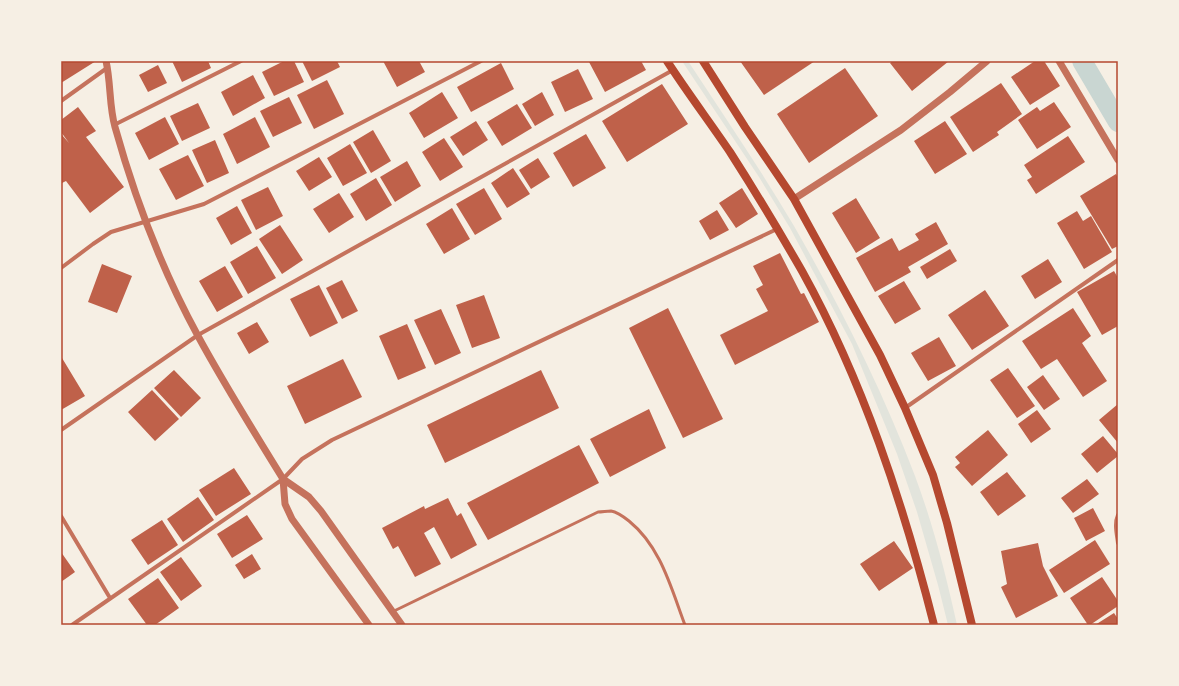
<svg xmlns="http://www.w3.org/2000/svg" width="1179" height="686" font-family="Barlow,sans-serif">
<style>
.green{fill:#e2e4dc}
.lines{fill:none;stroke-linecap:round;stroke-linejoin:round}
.canal{stroke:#c9d6d2;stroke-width:20}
.building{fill:#bf614a}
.service{stroke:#c5725c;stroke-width:3}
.minor{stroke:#c5725c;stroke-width:4}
.tertiary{stroke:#c5725c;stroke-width:7}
.secondary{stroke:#b5482f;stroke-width:8}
.neatline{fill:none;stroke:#b5482f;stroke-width:1.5}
</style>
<rect width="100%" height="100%" fill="#f6efe4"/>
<path class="green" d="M682,61h6c36,55 73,109 106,165 46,80 88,163 121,250 18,48 31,99 42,149h-9l-10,-40 -21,-73 -20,-58 -45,-110 -62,-116 -31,-51z"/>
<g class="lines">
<path class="canal" d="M1082,61l36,61"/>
</g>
<path class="building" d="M61,61h35l-35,22z
M172,61h36l3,7 -29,14z
M284,61h10l10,21 -30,14 -12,-24z
M302,61h35l3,6 -28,14z
M383,61h36l6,11 -28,15z
M591,61h50l5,9 -41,22 -16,-30z
M740,61h75l-51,34z
M893,61h56l-37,30 -22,-28z
M1035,61h9l16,25 -30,19 -19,-28z
M501,63l13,26 -43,23 -14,-25z
M158,65l9,18 -19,9 -9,-17z
M845,68l33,48 -69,47 -32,-49z
M578,69l15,30 -28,13 -14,-30z
M253,75l12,23 -32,18 -12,-24z
M327,80l17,34 -30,15 -17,-34z
M1001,83l21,31 -25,18 2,3 -26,17 -23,-35z
M662,84l26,40 -61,38 -25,-41z
M442,92l16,26 -34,20 -15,-25z
M542,92l12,23 -19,11 -13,-22z
M289,97l13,26 -29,14 -13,-26z
M1054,102l17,25 -34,22 -19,-29 19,-13 3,4z
M198,103l12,25 -28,13 -12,-25z
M517,104l15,24 -30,18 -15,-24z
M78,107l18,24 -10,6 38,50 -34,26 -24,-32 -4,2 -1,-2v-46h1l7,8 -8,-11v-12z
M165,117l14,27 -30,16 -14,-27z
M255,117l15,30 -33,17 -14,-30z
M476,121l12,19 -25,16 -13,-19z
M945,121l22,33 -32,20 -21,-33z
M373,130l18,31 -20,12 -18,-31z
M586,134l20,34 -33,19 -20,-34z
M1068,136l17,26 -49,32 -9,-14 5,-3 -8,-12z
M444,138l19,29 -23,14 -18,-29z
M215,140l14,33 -22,10 -15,-33z
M350,144l17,29 -24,13 -16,-28z
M188,155l16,31 -28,14 -17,-31z
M319,157l13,20 -23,14 -13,-20z
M538,158l12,19 -19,12 -12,-19z
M407,161l14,25 -26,16 -15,-25z
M513,168l17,26 -23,14 -16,-25z
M1116,174l2,4v68l-6,3 -32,-53z
M376,178l16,27 -26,16 -16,-27z
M268,187l15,29 -27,14 -15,-30z
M484,188l18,31 -27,16 -19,-31z
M742,188l16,26 -22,14 -17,-25z
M339,193l15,24 -25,16 -16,-24z
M856,198l24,40 -24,15 -24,-40z
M237,206l15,27 -21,12 -15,-27z
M452,208l18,31 -26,15 -18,-30z
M717,210l12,20 -19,10 -11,-19z
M1077,211l6,10 8,-5 21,36 -28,17 -27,-46z
M936,222l12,22 -40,23 3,5 -36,20 -19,-34 36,-20 7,13 20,-11 -4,-6z
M280,225l23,35 -21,14 -23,-35z
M257,246l19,32 -28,16 -18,-32z
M950,249l7,12 -30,18 -7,-12z
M780,253l21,41 3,-1 15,29 -84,43 -15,-30 48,-24 -12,-22 7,-4 -10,-19z
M1048,259l14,23 -27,17 -14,-23z
M102,264l30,12 -15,37 -29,-11z
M225,266l18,31 -26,15 -18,-31z
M1114,271l4,7v48l-16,9 -25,-43z
M342,280l16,31 -16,8 -16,-31z
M904,281l17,28 -26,15 -17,-28z
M319,285l19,38 -28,14 -20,-38z
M985,290l24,36 -37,24 -24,-35z
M484,295l16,43 -28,10 -16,-43z
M668,308l55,111 -40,19 -54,-110z
M1073,308l18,28 -9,7 25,38 -24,16 -26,-38 -16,10 -19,-28z
M441,309l20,44 -26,12 -21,-45z
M257,322l12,20 -20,12 -12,-21z
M407,324l19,44 -28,12 -19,-44z
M939,337l17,29 -28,15 -17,-28z
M62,358l23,38 -24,14v-51z
M343,359l19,38 -57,27 -18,-38z
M1008,368l27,38 -18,12 -27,-38z
M174,370l27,28 -20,19 -27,-29z
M541,370l18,38 -114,55 -18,-38z
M1043,375l17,24 -16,11 -17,-23z
M152,390l27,29 -24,22 -27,-29z
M1118,404v39l-19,-23z
M649,409l17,39 -56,29 -20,-38z
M1037,410l14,19 -20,14 -13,-19z
M988,430l20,25 -36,31 -17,-19 5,-4 -5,-6z
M1103,436l15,18v2l-21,17 -16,-19z
M579,445l20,38 -111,57 -21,-37z
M234,468l17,26 -35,22 -17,-26z
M1007,472l19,24 -28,20 -18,-24z
M1087,479l12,15 -26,19 -12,-15z
M198,497l16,23 -31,22 -16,-23z
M448,498l9,18 4,-3 16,32 -26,14 -17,-32 -10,6 17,31 -26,13 -17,-31 -5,3 -11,-21 42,-22 1,3z
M1093,508l12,23 -19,10 -12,-23z
M247,515l16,24 -31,19 -15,-24z
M162,520l16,25 -30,20 -17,-25z
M1095,540l15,24 -46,29 -15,-23z
M894,541l19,27 -34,23 -19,-27z
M1038,543l5,23 15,30 -42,22 -15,-31 6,-3 -6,-33z
M61,552l14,20 -14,10z
M252,554l9,15 -17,10 -9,-14z
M181,557l21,29 -21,15 -21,-29z
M1102,577l16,24v5l-28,19h-2l-18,-27z
M158,578l21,30 -24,17h-8l-19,-26z
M1114,613l4,6v6h-23z"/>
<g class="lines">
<path class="service" d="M392,612l206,-100c4,0 9,-1 13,-1 6,1 13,6 18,10 32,26 42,67 56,104"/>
<path class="minor" d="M61,101l46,-33
M114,125l127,-64
M61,268l32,-24 18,-12 93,-28 277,-143
M905,408l213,-148
M61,430l137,-95 475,-265
M1118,515c-4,9 -1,19 0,28
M61,516l49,82
M72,625l211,-146 19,-20 30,-19 445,-211"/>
<path class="tertiary" d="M106,61c5,22 3,45 9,66 20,72 47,143 83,209 26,48 56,96 85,143l2,25 7,15 77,106
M1059,61l59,99
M794,199l107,-69 49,-38 37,-31
M283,479l26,18 12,14 81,114"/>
<path class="secondary" d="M667,61c20,31 42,60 63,91 25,39 49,79 72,119 61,110 101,232 132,354
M703,61l42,66 49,72 86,156 25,53 28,67 14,48 25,102"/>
</g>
<rect width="1179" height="686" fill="none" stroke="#f6efe4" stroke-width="124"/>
<rect x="62" y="62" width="1055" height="562" class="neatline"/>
</svg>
